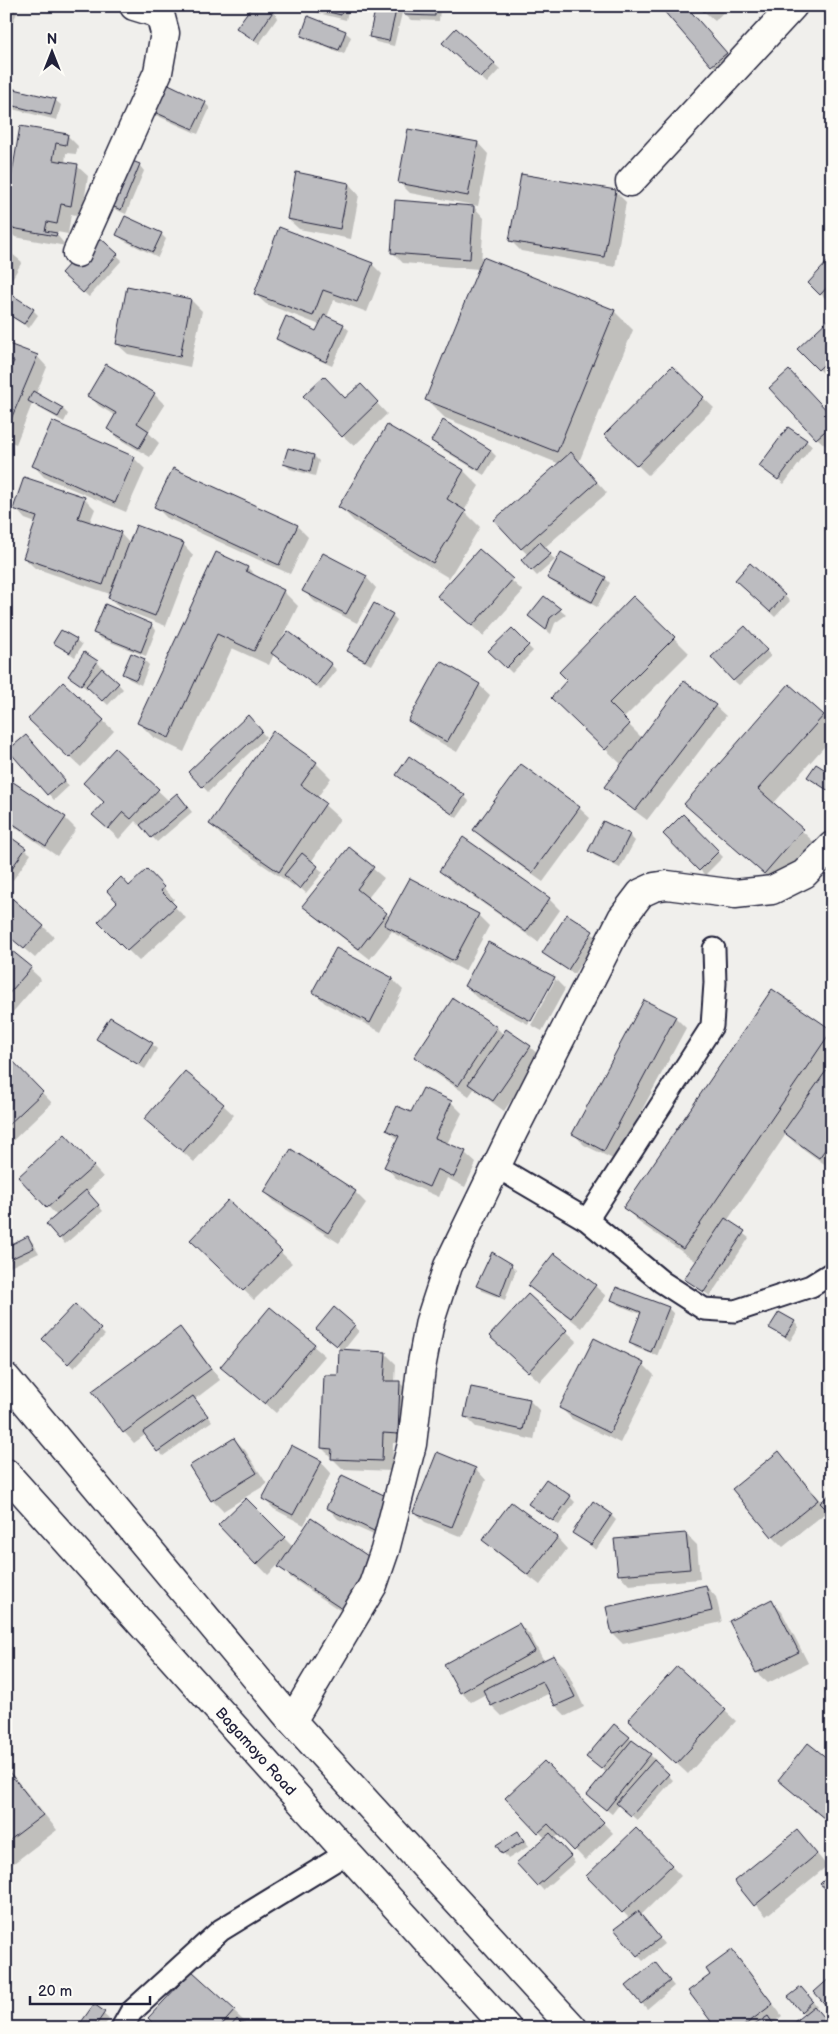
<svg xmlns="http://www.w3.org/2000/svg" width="838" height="2034" font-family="'Balsamiq Sans',sans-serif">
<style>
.shadow{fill:#0003}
.building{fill:#bcbcc0;stroke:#22223b}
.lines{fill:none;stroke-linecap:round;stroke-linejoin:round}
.lane-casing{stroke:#22223b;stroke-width:25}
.street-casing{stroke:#22223b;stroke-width:31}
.highway-casing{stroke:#22223b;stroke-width:31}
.lane{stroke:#fdfcf7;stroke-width:21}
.street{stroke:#fdfcf7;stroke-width:28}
.highway{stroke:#fdfcf7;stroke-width:28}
.labels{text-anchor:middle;stroke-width:4;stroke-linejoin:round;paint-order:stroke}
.street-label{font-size:15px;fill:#22223b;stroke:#fdfcf7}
</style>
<rect width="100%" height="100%" fill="#f0efec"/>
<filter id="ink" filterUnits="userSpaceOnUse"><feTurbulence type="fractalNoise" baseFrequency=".02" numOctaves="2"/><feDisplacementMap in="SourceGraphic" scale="10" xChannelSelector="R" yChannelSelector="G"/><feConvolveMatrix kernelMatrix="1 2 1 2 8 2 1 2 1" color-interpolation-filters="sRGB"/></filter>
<g filter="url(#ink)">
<path class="shadow" d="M6,6h4l7,7 -11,23z
M266,6l12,11 -19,27 -21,-16z
M299,6h50v1l-3,13 -44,-11z
M405,6h33l2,2 -1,13 -28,-1 -6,-5z
M685,6l46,53 -14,11 -52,-59z
M698,6h31l-14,15z
M396,8l6,5 -8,33 -18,-4 -5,-6z
M457,29l43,40 -13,14 -38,-35z
M345,32l6,5 -7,17 -37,-14 -5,-5z
M55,100l6,5 -4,15 -45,-11 -5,-5z
M205,103l5,5 -12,26 -49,-22z
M67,135l11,11 -2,8 -10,-1 -1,11 12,2 11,10 -6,40 -11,-2 -3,20 -11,-2v3l9,11 -51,-9 -9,-9 4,-42 -4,10v-35l8,8z
M478,143l10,11 -10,52 -68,-13 -11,-11z
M139,165l5,6 -18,43 -16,-7z
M349,184l10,11 -8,44 -52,-10 -11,-10z
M615,191l11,11 -11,65 -94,-16 -10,-10z
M474,207l10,11 -3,45 133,48 19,19 -54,132 28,31 -63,55 11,12 -18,16 -15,-16 6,-5 -7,-7 39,-84 -115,-46 -19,-19 53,-130 -76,-6 -11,-11z
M161,234l5,5 -8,18 -35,-17 -5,-5z
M96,236l26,24 -33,37 -21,-19z
M6,249l16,13 -16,27z
M832,263v30l-6,6 -11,-11z
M372,264l10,10 -15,38 -33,-12 -7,17 16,8 6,5 -17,36 -49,-22 -5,-6 39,-5 3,-8 -54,-21 -11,-10z
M128,287l63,13 11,11 -12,56 -62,-13 -11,-10z
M33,310l5,5 -9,13 -23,-15z
M832,318v49l-8,7 -25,-25z
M6,344l31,12 10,11 -11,27 27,15 5,5 -4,8 -32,-18 -16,40 -10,-4v-58l7,-16 -7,-4z
M672,368l42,40 -66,67 -42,-40z
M361,386l26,28 -33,32 -11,-10z
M154,394l11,11 -17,27 11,11 -9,14 -31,-18 -11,-11 8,-12 -17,-10 -10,-11z
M832,417v28l-4,3 -11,-10z
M444,422l47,29 5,5 -12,19 -47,-29 -5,-6z
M387,426l77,45 15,15 -15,25 16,16 -31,51 -95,-57 -15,-15z
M788,428l24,18 -28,38 -23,-18z
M289,449l25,7 5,5 -4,15 -25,-7 -5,-5z
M134,458l11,11 -19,43 -82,-35 -10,-11z
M84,498l11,11 -5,13 30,11 10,11h53l10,11 -27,71 -46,-18 -11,-11 1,-3 -75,-26 -11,-10 12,-35 -11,-4 -10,-11z
M156,507l141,19 11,11 -18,37 -123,-56z
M479,551l44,40 -40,45 -33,-30z
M750,565l40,36 -15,16 -34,-32z
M248,568l11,11 24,12 15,15 -16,32 49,27 6,5 -16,20 -47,-36 -5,11 -37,-17 -48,104 -31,-15 -15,-15z
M366,577l10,11 -19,35 -42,-21 -11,-11z
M548,578h57l5,5 -13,24 -43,-24z
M545,598l21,17 -11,8 -4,11 -16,-13z
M634,598l55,55 -66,66 19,19 73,-32 11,10 -79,104 -31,-23 -11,-10 17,-22 -69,-67 16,-18z
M392,615l5,5 -26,45 -18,-9 -5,-6z
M151,625l5,5 -10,26 -46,-18 -5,-5z
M512,630l21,21 -21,22 -22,-22z
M750,633l21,23 -32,29 -6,-5z
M76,640l6,5 -7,12 -20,-14z
M144,660l5,5 -8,20 -12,-6 -5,-5z
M97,662l26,27 -15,16 -19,-18 -2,2 -17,-13z
M63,683l51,48 -33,36 -41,-37z
M479,685l11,10 -33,57 -37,-21 -11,-11z
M790,686l42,38v14l-59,66 44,41 -37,43 -95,-84z
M248,717l18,20 -58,55 -19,-20z
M31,742l38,44 -15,14 -44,-49z
M115,750l54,51 13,-1 10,12 -35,30 -13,-14 -1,1 -8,-8 -16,18 -15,-14 1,-23z
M316,763l15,15 -14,20 23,21 -29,43 12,10 -17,21 -10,-9 -2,2 -69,-47 -15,-15z
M397,775l67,21 5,5 -12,17z
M832,776v18l-23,-17z
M6,788l59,30 11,11 -19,27 -51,-35z
M579,808l11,10 -47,64 -58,-41 -10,-11z
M683,816l40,41 -18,18 -41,-41z
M604,823l25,12 6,6 -15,27 -25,-12 -6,-5z
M6,836l25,18 -18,26 -7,-5z
M463,839l86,60 11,11 -22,32 -87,-61 -10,-10z
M349,849l35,29 -17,21 23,18 88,-2 11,11 -24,45 -68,-36 -5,-4 -22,28 -55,-43 -11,-10z
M147,871l27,28 -3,4 15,15 -47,43 -40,-39z
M567,916l31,22 -24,36 -31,-22z
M43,926l11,11 -19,21 -29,-25z
M6,947l35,32 -35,41z
M554,978l11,11 -23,42 -11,-6 24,-45h-3l-24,44 -52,-27 -10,-11z
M392,979l11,11 -22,42 -56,-29 -11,-11z
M773,991l59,39v37l-4,6 4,3v89l-2,3 -35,-25 -9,-9 -59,87 22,17 -39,58 -24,-17 11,-17 -57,-39 -15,-15z
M675,1017l11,11 -71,132 -31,-15 -10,-11z
M497,1028l6,6 27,13 11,10 -37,54 -30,-22 -5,7 -43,-29 -10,-10z
M98,1039l54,5 5,5 -12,20 -42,-25z
M6,1055l46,48 -46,44z
M451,1102l11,11 -15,31 18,9 11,10 -11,24 -18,-9 -8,19 -43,-19 -10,-11 12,-27 -10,-10 24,-16z
M223,1105l11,10 -40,47 -48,-43z
M75,1147l28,30 -16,15 16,19 -38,33 -17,-20 9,-8 -37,-39z
M265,1192h90l11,11 -27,40 -63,-40z
M229,1202l63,61 -38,37 -62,-60z
M28,1238l5,5 6,10 -33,16v-21z
M511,1265l5,5 -11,30 -23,-9 -5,-6z
M530,1285l65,1 11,10 -24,32 -41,-32z
M617,1289l51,19 6,6 -17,42 -21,-8 -6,-5 11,-29 -23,-9 -6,-5z
M528,1296l49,45 -37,41 -38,-35z
M75,1306l30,29 -31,33 -31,-29z
M270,1309l55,47 -49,57 -54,-46z
M794,1322l5,5 -9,14 -19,-13z
M354,1326l5,5 -16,20 42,2 11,11 -1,18 5,1 10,10 -2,51 -15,-1 -1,28 -49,-2 -21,-21 17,-71 3,-27 -19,-16z
M179,1328l11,11 30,41 -25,19 17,22 -49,35 -17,-22 -12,9 -10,-11z
M643,1364l11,11 -34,68 -48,-24 -11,-11z
M529,1400l11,11 -6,29 -58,-13 -10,-10z
M234,1439l11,11 22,34 -44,27 -11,-11z
M779,1452l50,58 -46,37 -11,-11z
M321,1462l10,11 -27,52 -30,-16 -10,-10z
M476,1469l10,11 -24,57 -37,-15 -11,-11z
M570,1497l5,5 -16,23 -24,-16z
M389,1499l-4,41 -47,-21 -10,-11z
M246,1500l47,47 81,14 -21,58 -63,-42 -10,-10 3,-7 -15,15 -48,-50z
M611,1515l5,5 -20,30 -22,-17z
M686,1534l11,11 3,34 -71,6 -10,-11z
M557,1538l10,11 -27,36 -46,-35 -10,-10z
M706,1586l10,11 6,25 -99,22 -10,-10 -6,-26z
M771,1601l11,11 26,51 -40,20 -11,-10 -26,-52z
M519,1624l11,11 14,26 10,-5 11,11 19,40 -18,9 -10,-10 -6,-13 -48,23 -10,-10 -6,-12 -15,8 -10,-10z
M725,1711l11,10 -48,53 -48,-44z
M614,1725l42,35 -2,2 19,18 -36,40 -18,-15 -7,9 -18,-14 13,-27 -14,-11z
M544,1762l69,71 -28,27 -25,-26 -6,5 21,23 -32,28 -25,-27 27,-25 -39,-40z
M832,1764v61l-53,-45z
M6,1767l51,63 -51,39z
M636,1830l45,46 -40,39 23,29 -21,17 -5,-6 -8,-36 -42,-43z
M518,1832l11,14 -21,13 -10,-14z
M807,1842l20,24 -61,50 -30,-35z
M732,1951l10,11 40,54 -9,7 5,5h-61l-5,-53z
M660,1969l14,17 -27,23 -20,-23z
M192,1973l53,49 -3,3 2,3h-85z
M806,1993l11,14 -12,8 -3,-4z
M94,2006l15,13 -6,9h-25z"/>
<path class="building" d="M252,6h16l6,4 -20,30 -18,-12z
M305,6h38l-2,9z
M376,6h21l-8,35 -20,-4z
M404,6h31v10l-31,-1z
M668,6h18l41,47 -16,13 -48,-56z
M698,6h11l-5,6z
M308,16l38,15 -7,19 -38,-14z
M456,28l39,35 -14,15 -39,-35z
M156,78l50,24 -13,27 -50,-22z
M10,88l46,11 -5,16 -45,-11z
M20,126l48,8 -2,11 -10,-2 -3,17 25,4 -7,42 -10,-2 -4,20 -10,-2 -2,9 12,2 -1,3 -50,-9v-18z
M408,129l70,13 -10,54 -70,-13z
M122,157l18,7 -19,46 -18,-8z
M296,172l53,11 -9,46 -53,-10z
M521,174l95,16 -12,67 -95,-16z
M395,200l79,6 -4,53 -79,-6z
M125,216l37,17 -9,19 -37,-17z
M279,227l94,36 -16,39 -34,-12 -10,26 -59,-22z
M96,234l22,20 -35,39 -22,-20z
M6,247l6,3 -6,10z
M483,257l132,53 -58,142 -132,-52z
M830,259l2,2v21l-12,13 -12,-12z
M127,286l64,13 -11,58 -64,-13z
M6,291l28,18 -10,15 -18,-11z
M324,315l20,9 -18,38 -50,-23 10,-23 30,15z
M832,316v41l-14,13 -21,-21z
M6,343l32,12 -32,76v-52l8,-18 -8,-3z
M106,364l49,29 -18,30 12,8 -10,17 -32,-19 9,-16 -29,-17z
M672,366l32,31 -67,69 -33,-31z
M789,370l43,46v9l-16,14 -47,-51z
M324,376l21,22 16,-14 17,18 -36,35 -39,-41z
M33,391l30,17 -5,9 -30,-16z
M443,420l48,30 -12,20 -48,-29z
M52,421l83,36 -20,46 -83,-37z
M387,425l77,45 -17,29 19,12 -33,52 -95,-56z
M788,427l19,13 -29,40 -19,-14z
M288,448l26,7 -4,17 -27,-8z
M571,452l26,30 -76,67 -27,-29z
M173,468l125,57 -19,40 -125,-58z
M24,477l61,20 -7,21 43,14 -18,53 -80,-27 14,-41 -24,-8z
M136,525l48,18 -29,73 -47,-18z
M540,542l11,12 -20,17 -10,-11z
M479,549l34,30 -41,47 -35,-30z
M216,552l32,15 -2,4 38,19 -30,61 -37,-17 -48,104 -32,-15z
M561,552l45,25 -14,25 -45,-24z
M323,553l44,23 -21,38 -44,-23z
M750,563l35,32 -15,17 -35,-32z
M544,596l17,13 -11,9 -4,12 -18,-14z
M633,596l42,41 -66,66 21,21 -25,26 -54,-52 16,-18 -8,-8z
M374,603l19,11 -28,47 -18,-10z
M105,604l47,20 -11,28 -48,-19z
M745,626l22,24 -34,31 -22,-24z
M512,628l17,17 -23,23 -18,-17z
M61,630l16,9 -7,14 -17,-10z
M288,631l44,33 -16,22 -45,-33z
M84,652l14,9 -17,24 -13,-9z
M131,653l14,6 -9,21 -14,-6z
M441,661l39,23 -33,58 -39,-21z
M102,668l17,15 -17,18 -16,-15z
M684,681l32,24 -81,106 -31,-24z
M63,682l41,38 -35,38 -41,-39z
M789,684l35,31 -66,74 45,40 -39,45 -80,-70z
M248,715l14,16 -60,56 -14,-15z
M273,731l44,31 -16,23 25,18 -47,69 -70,-48z
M26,735l39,45 -18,15 -39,-45z
M115,748l44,41 -28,30 -8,-7 -15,17 -16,-14 12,-13 -21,-19z
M409,756l56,39 -13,19 -56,-39z
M521,764l59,43 -48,66 -59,-43z
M816,764l16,10v19l-25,-16z
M10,780l56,37 -20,29 -40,-27v-33z
M177,793l11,14 -37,31 -11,-13z
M683,814l36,37 -20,20 -36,-37z
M603,821l27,13 -15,30 -27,-13z
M6,834l20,14 -19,27h-1z
M463,837l87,61 -24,34 -87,-61z
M349,847l25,20 -17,22 30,24 -28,36 -57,-43z
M302,853l16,13 -18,23 -16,-14z
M147,869l17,18 -3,4 15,15 -49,45 -29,-29 19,-20 -10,-11 14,-14 8,9z
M410,878l69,36 -25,47 -70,-36z
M6,893l38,33 -20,23 -18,-15z
M567,914l26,17 -25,39 -26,-17z
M488,942l67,35 -24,44 -67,-35z
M6,946l26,21 -26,30z
M336,948l57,30 -23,45 -58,-31z
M772,989l60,41 -149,219 -60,-41z
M453,998l44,29 -39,59 -44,-29z
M644,1000l32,16 -72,135 -32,-17z
M110,1017l43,26 -14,22 -43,-26z
M506,1029l25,17 -38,55 -25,-17z
M6,1054l37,38 -37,35z
M185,1071l39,33 -41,48 -39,-33z
M826,1071l6,4v65l-13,18 -36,-26z
M423,1088l29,13 -17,37 31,13 -12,26 -17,-8 -8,18 -45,-20 15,-31 -13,-6 11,-24 14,6z
M65,1134l29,32 -47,42 -29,-31z
M291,1149l65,42 -28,42 -64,-41z
M86,1190l13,15 -40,34 -13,-15z
M228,1200l54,51 -39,40 -53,-51z
M725,1218l20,13 -41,61 -20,-13z
M28,1236l6,12 -28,13v-14z
M492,1252l20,12 -12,32 -24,-10z
M554,1253l42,32 -25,33 -43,-32z
M616,1287l53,20 -18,45 -22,-9 12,-31 -30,-12z
M528,1294l39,36 -39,42 -39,-36z
M75,1304l26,25 -33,35 -26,-25z
M270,1307l45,37 -50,60 -45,-37z
M334,1307l21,18 -18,21 -21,-17z
M779,1312l16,9 -10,16 -16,-9z
M180,1327l31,42 -88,64 -31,-42z
M594,1338l50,25 -34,70 -51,-25z
M339,1349l47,3 -2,29h16l-2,53 -15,-1 -1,28 -51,-2 1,-10 -11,-1 3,-73h14z
M471,1387l59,12 -7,31 -59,-13z
M193,1396l15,20 -51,36 -14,-20z
M234,1438l23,35 -46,28 -22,-35z
M291,1445l31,16 -29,54 -31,-16z
M779,1451l39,49 -46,37 -40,-48z
M437,1452l39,16 -24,59 -39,-15z
M342,1475l48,23 -16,33 -48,-23z
M546,1479l25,17 -18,25 -25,-17z
M832,1492v23l-12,-12z
M246,1498l39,39 -29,28 -38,-40z
M593,1501l19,13 -21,31 -19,-12z
M511,1502l47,35 -30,38 -46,-35z
M311,1518l63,42 -32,49 -64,-42z
M686,1533l4,36 -72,6 -4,-36z
M706,1585l6,26 -100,23 -6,-27z
M772,1599l27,53 -43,21 -27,-52z
M519,1623l16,28 -75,42 -16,-29z
M554,1655l21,42 -20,9 -13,-25 -51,25 -8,-16z
M677,1666l49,44 -50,54 -48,-44z
M614,1724l16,13 -29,32 -15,-12z
M632,1740l19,14 -45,56 -19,-15z
M808,1743l24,19v49l-7,8 -47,-39z
M654,1760l15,14 -38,42 -15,-13z
M544,1761l60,61 -30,29 -26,-27 -10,9 -33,-35z
M6,1768l37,47 -37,28z
M636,1828l36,37 -50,48 -36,-37z
M797,1830l20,24 -63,52 -20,-25z
M518,1831l6,10 -22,13 -6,-9z
M550,1833l21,23 -34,30 -21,-23z
M832,1872v22l-12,-10z
M638,1911l22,27 -23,18 -23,-27z
M732,1950l41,54 -32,24h-25l-28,-37 22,-16 -4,-6z
M655,1962l15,19 -29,23 -15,-18z
M192,1971l43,39 -16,18h-61l-10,-10z
M832,1976v33l-2,1 -16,-18z
M801,1987l12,14 -12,11 -13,-15z
M94,2004l11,8 -11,16h-17z
M814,2006l18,22h-35l-4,-5z
M768,2016l8,12h-26z
M237,2019l9,9h-17z"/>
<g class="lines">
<defs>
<path id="lane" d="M497,1167l90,53 75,62 42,27 31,2 76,-25 21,-13
M587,1220l125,-194 3,-43 -1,-34
M122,2028l9,-16 90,-82 126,-77"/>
<path id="street" d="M630,182l163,-176
M77,253l81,-181 7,-39 -5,-19 -26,-8
M6,1378l286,343 281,307
M292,1721l81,-136 12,-35 27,-106 9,-76 9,-47 18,-55 65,-134 109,-214 19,-25 13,-6 13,-2 68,9 37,-4 32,-16 28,-28"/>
<g id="highway">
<path id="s1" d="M6,1473l341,380 160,175"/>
</g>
</defs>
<use href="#lane" class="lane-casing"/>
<use href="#street" class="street-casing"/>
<use href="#highway" class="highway-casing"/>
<use href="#lane" class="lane"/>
<use href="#street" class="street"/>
<use href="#highway" class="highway"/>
</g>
</g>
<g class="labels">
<g class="street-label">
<text dy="5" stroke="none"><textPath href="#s1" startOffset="374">Bagamoyo Road</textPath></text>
</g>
</g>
<rect width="838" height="2034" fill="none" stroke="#fdfcf7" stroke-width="25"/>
<rect x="12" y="12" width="813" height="2009" fill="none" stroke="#22223b" stroke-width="2" filter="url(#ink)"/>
<g transform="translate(52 52)" stroke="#fdfcf7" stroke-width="4" paint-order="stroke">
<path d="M0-4L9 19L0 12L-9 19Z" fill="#22223b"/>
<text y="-8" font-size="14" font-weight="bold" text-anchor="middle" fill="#22223b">N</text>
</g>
<path d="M30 1996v8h120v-8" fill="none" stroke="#22223b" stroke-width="2.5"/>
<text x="38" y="1996" font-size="15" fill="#22223b" stroke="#fdfcf7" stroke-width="4" paint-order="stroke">20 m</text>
</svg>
